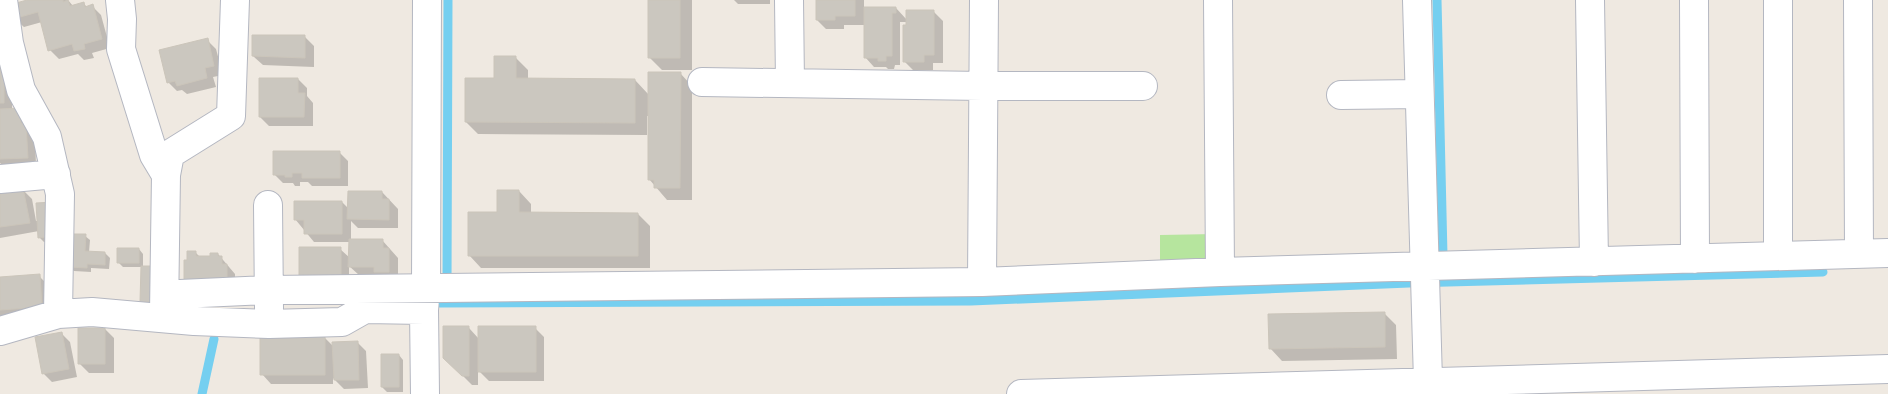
<svg xmlns="http://www.w3.org/2000/svg" width="1888" height="394" font-family="'PT Sans',sans-serif">
<style>
.green{fill:#b6e59e}
.shadow{fill:#0003}
.lines{fill:none;stroke-linecap:round;stroke-linejoin:round}
.stream{stroke:#75cff0;stroke-width:9}
.building{fill:#cbc7bf;stroke:#cbc5ba}
.minor-casing{stroke:#b4b7c1;stroke-width:30}
.minor{stroke:#fff;stroke-width:28}
</style>
<rect width="100%" height="100%" fill="#efe9e1"/>
<path class="green" d="M1215,234v22l-15,11h-40v-32z"/>
<path class="shadow" d="M32,0h36l5,6 10,-3 4,4 5,-1 9,9 9,33 -18,5 2,5 -10,2 -6,-6 -19,5 -9,-9 -8,-28 -18,5 -10,-9z
M650,0h42v70h-30l-12,-12z
M734,0h36v4h-32z
M818,0h46v8h32l11,12 27,-8 9,9v42h-10v7h-20l-9,-9 3,-39h-7v43h-5l-1,4h-6l-2,-2h-12l-9,-10 1,-32h-22v4h-18l-9,-9z
M305,37l9,9v21l-51,-2 -10,-9z
M207,40l9,9 7,26 -10,2 3,10 -29,7 -5,-4 -5,1 -9,-9z
M0,56l12,10v44l8,-1 15,24 1,34 -30,1 -6,-5z
M516,58l12,12v10h107l14,15 31,-22 12,13v114h-25l-18,-21v-63h-2v19l-169,-1 -12,-12 29,-42z
M298,79l9,9v8l6,7v23h-44l-9,-9z
M339,152l9,9v25h-36l-4,-4h-8v4h-5l-2,-3h-10l-9,-9z
M23,190l9,9 4,22h2l20,20 -14,1 -5,-5v-6l-39,7v-44z
M519,191l12,13v9l107,1 12,12v42h-169l-12,-13 29,-42z
M382,192l16,17v19h-40l-7,-7v19h31l16,18v23l-19,-6h-20l-10,-9v18h-39l30,-35 10,9v-16h-36l-19,-23 47,-17 7,7z
M85,236l5,4 -1,12 16,1 5,5 -1,11 -18,-1v4l-17,-1 -5,-5z
M139,249l4,5v13l14,39h-11l-4,-4v-35h-19l-5,-5z
M196,253l4,4h11l7,-3 17,20v13l-47,-26z
M39,276l9,9 3,31 -51,4v-42z
M1384,313l12,12 1,34 -115,2 -12,-13z
M469,328l10,11 56,-11 9,9v44h-55l-11,-11v15h-6l-27,-27z
M105,329l9,9v35h-25l-9,-9z
M61,333l9,9 7,35 -25,5 -9,-9z
M324,337l10,10 23,-5 9,9 2,37 -24,1 -11,-11v6h-62l-9,-10z
M399,355l4,5v32h-16l-5,-5z"/>
<g class="lines">
<path class="stream" d="M1437,0l6,255
M447,285l1,-285
M440,303l531,-2 438,-18 414,-11
M202,394l12,-55"/>
</g>
<path class="building" d="M27,0h36v2l5,-2 2,6 14,-4 1,5 8,-3 9,35 -18,5 1,5 -11,2 -2,-7 -24,7 -10,-39 -25,7 -4,-14z
M648,0h32v58h-32z
M816,0h39v16h-20v4h-19z
M864,7h32v6h-4v43h-6v5h-8v-3h-14z
M906,10h28v45h-10v7h-21v-37h3z
M252,35h53v23l-53,-2z
M208,38l6,28 -9,2 2,10 -30,8 -2,-5 -8,2 -8,-33z
M0,55h4v48h-4z
M494,56h22v22l119,1v44l-170,-1v-44h29z
M648,72h33l-1,116h-26v-8h-6z
M259,78h39v15h7l-1,24h-45z
M20,108l1,15h5l2,35 -28,1v-50z
M273,151h67v27h-38v-5h-10v4h-7v-2h-12z
M23,188l7,35 -30,4v-35z
M497,190h22v22l119,1v43h-170v-44h29z
M348,191h34v8h7v21l-42,-1z
M294,201h48v33h-38v-14h-10z
M54,202v34l-16,2 -2,-35z
M70,234h16l-1,17 20,1v13l-18,-1v4l-19,-1z
M349,239h34v9h6v24h-15v-5h-26z
M299,247h42v29h-42z
M117,248h22v15h-22z
M187,251h9v5h14v-3h8v3h4v8h5v14l-43,8v-26h3z
M141,266h13l-1,36h-13z
M40,274l2,33 -42,3v-33z
M1385,312v35l-116,2 -1,-35z
M443,326h26v50h-7l-19,-18z
M478,326h58v46h-58z
M78,328h27v36h-27z
M62,332l7,37 -27,5 -7,-37z
M260,336h65v39h-65z
M358,341l1,39h-25l-2,-38z
M381,354h18v33h-18z"/>
<g class="lines">
<defs>
<path id="minor" d="M3,0l6,43 12,47 26,47 13,57 -2,120
M120,0l2,19 -1,30 33,106 12,20
M789,0l1,83
M1218,0l2,272
M1417,0l11,381
M1590,0l4,262
M1694,0l1,259
M1778,0v256
M1858,0l1,254
M702,82l281,4h160
M1341,95l78,-1
M0,179l56,-5
M268,205l1,103
M982,282l2,-282
M165,296l15,-2 89,-4 713,-8 238,-10 668,-19
M164,313l2,-138 4,-21 61,-38 4,-116
M0,331l58,-17 34,-2 102,9 75,3 73,-2 23,-13 59,1
M425,394l-1,-84 2,-22 1,-288
M1021,394l867,-25"/>
</defs>
<use href="#minor" class="minor-casing"/>
<use href="#minor" class="minor"/>
</g>
</svg>
